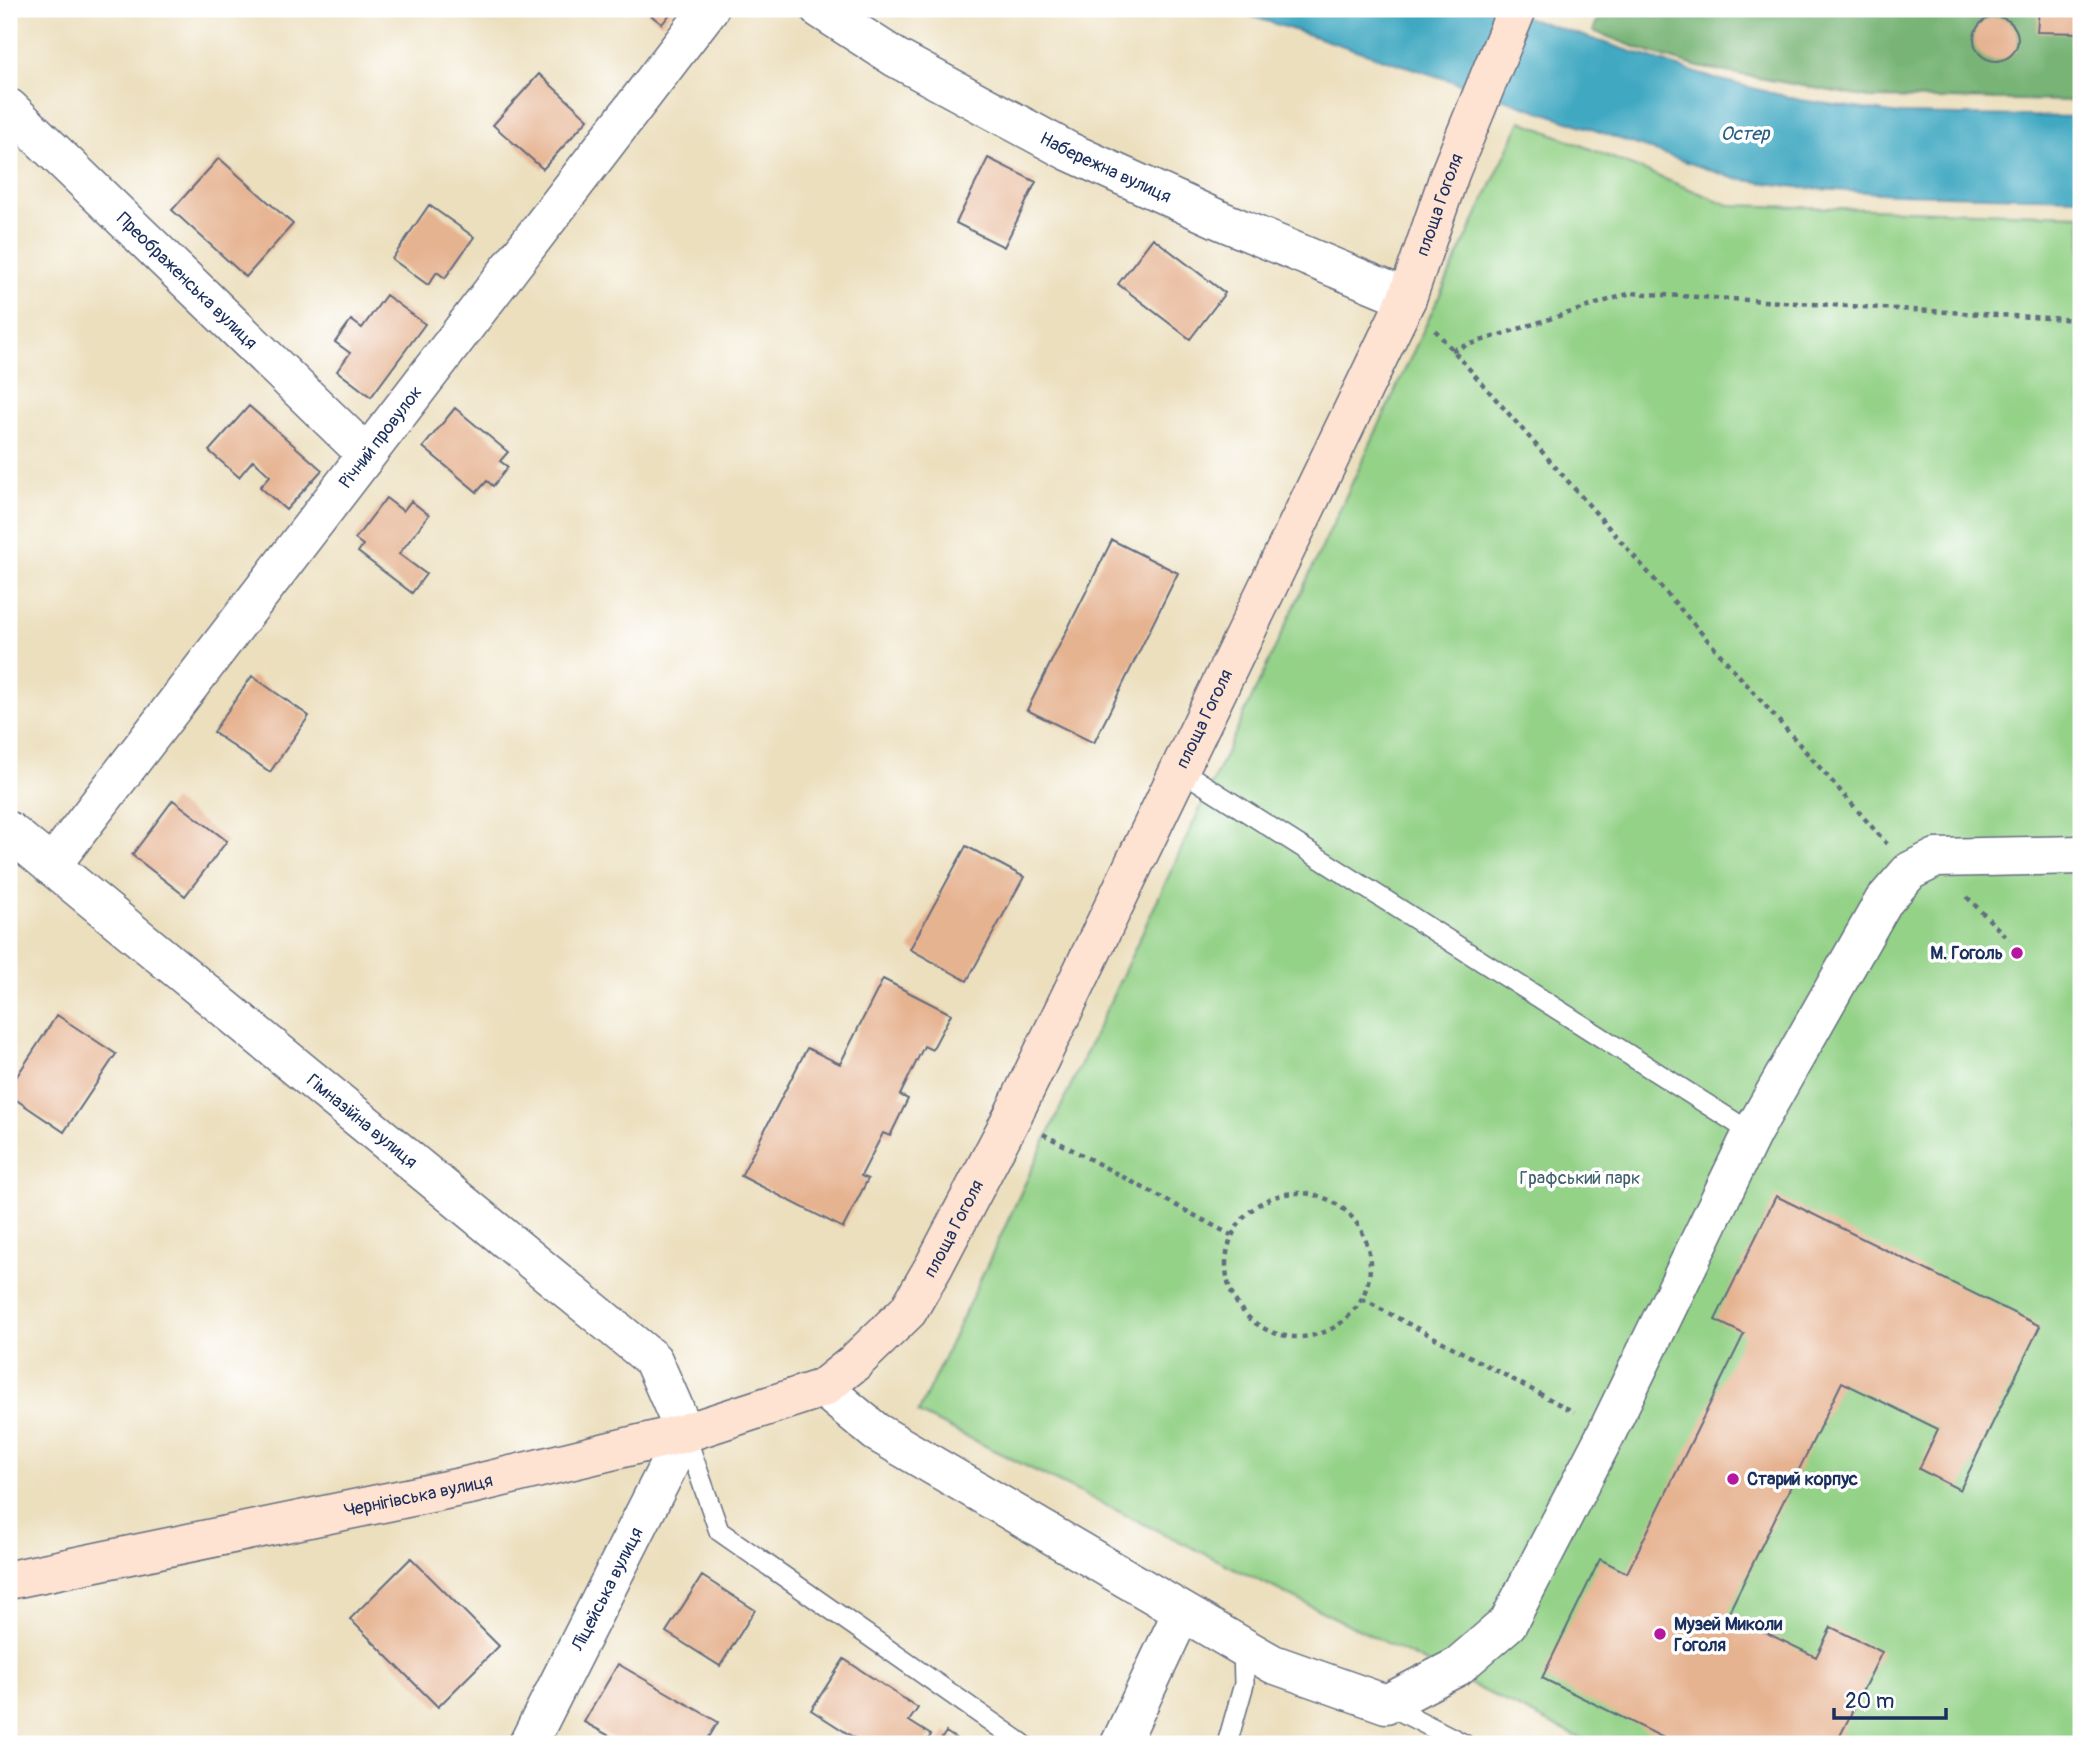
<svg xmlns="http://www.w3.org/2000/svg" width="2090" height="1753" font-family="Pangolin,sans-serif">
<style>
.green{fill:#94d288;stroke:#588073;stroke-width:2}
.forest{fill:#77b474;stroke:#497269;stroke-width:2}
.water{fill:#41a8c1;stroke:#2e6c90;stroke-width:2}
.building{fill:#e6b391}
.lines{fill:none;stroke-linecap:round;stroke-linejoin:round}
.lane-casing{stroke:#646d80;stroke-width:22}
.street-casing{stroke:#646d80;stroke-width:41}
.secondary-casing{stroke:#646d80;stroke-width:41}
.path{stroke:#646d80;stroke-width:4.5;stroke-dasharray:5 5;stroke-linecap:butt}
.lane{stroke:#fff;stroke-width:19}
.street{stroke:#fff;stroke-width:38}
.secondary{stroke:#fee3d2;stroke-width:38}
.poi-dot{fill:#b5179e;stroke:#fff;stroke-width:2.5}
.labels{text-anchor:middle;stroke-width:7;stroke-linejoin:round;paint-order:stroke}
.street-label{font-size:18px;fill:#1b2f5e;stroke:#fff}
.poi-label{font-size:18px;font-weight:bold;fill:#1b2f5e;stroke:#fff;text-anchor:start}
.park-label{font-size:18px;fill:#3f606b;stroke:#fff}
.water-label{font-size:19px;font-style:italic;fill:#2a5f86;stroke:#fff}
</style>
<rect width="100%" height="100%" fill="#fff"/>
<filter id="ink" filterUnits="userSpaceOnUse"><feTurbulence type="fractalNoise" baseFrequency=".0143" numOctaves="2"/><feDisplacementMap in="SourceGraphic" scale="14" xChannelSelector="R" yChannelSelector="G"/><feConvolveMatrix kernelMatrix="1 2 1 2 8 2 1 2 1" color-interpolation-filters="sRGB"/></filter>
<filter id="wash" filterUnits="userSpaceOnUse"><feTurbulence type="fractalNoise" baseFrequency=".00686" numOctaves="4" result="noise"/><feDisplacementMap in="SourceGraphic" scale="28" xChannelSelector="R" yChannelSelector="G"/><feGaussianBlur stdDeviation="1.57" result="paint"/><feColorMatrix in="noise" values="0 0 0 0 0 0 0 0 0 0 0 0 0 0 0 0 0 1.4 0 .05"/><feComposite in="paint" operator="in"/></filter>
<g filter="url(#wash)">
<rect width="100%" height="100%" fill="#ecdfbe"/>
<path class="green" d="M1521,121l208,84 352,10v1529h-489l-674,-331z"/>
<path class="forest" d="M1602,9h479v92l-212,-3 -171,-31 -50,-15 -55,-21z"/>
<path class="water" d="M1229,9h272l208,68 91,23 99,14 182,3v81l-186,-4 -91,-6 -68,-9 -284,-98z"/>
<g id="blocks">
<path class="building" d="M643,9h31l-12,15z
M2039,9h42v24l-44,-1z
M1974 39a22 22 0 1 1 44 0a22 22 0 1 1-44 0Z
M539,74l49,45 -45,50 -50,-44z
M219,158l74,66 -47,53 -74,-67z
M988,158l48,24 -32,65 -48,-24z
M429,205l45,32 -29,41 -8,-6 -9,13 -36,-26z
M1153,238l72,55 -35,46 -72,-55z
M386,295l39,29 -54,73 -34,-26 13,-18 -15,-11 16,-22 11,8z
M249,406l73,64 -36,40 -26,-23 10,-11 -17,-16 -14,17 -30,-26z
M455,408l53,44 -8,9 8,6 -15,19 -6,-5 -10,11 -54,-45z
M386,498l17,13 8,-10 18,14 -30,39 27,20 -14,19 -54,-41 5,-7 -8,-6z
M1112,540l66,33 -84,170 -67,-33z
M252,676l57,40 -39,56 -57,-40z
M173,800l54,41 -42,55 -53,-41z
M966,846l58,31 -57,104 -57,-32z
M883,979l68,35 -19,36 -8,-4 -24,49 8,4 -18,37 -7,-3 -22,43 7,3 -25,49 -102,-52 66,-128 33,16z
M57,1015l59,39 -52,78 -55,-37v-7z
M1776,1196l264,130 -80,164 -41,-21 19,-40 -96,-47 -114,232 88,43 15,-30 51,25 -46,92h-160l-134,-66 58,-119 27,14 117,-239 -29,-14z
M411,1558l88,88 -61,61 -88,-88z
M702,1576l53,34 -35,56 -54,-34z
M844,1659l74,49 -9,13 22,14 -6,9h-61l-53,-34z
M618,1664l100,58 -13,22h-81l-40,-22z
M946,1732l18,12h-26z"/>
</g>
</g>
<g filter="url(#ink)">
<use href="#blocks" fill-opacity="0" stroke="#646d80" stroke-width="2"/>
<g class="lines">
<defs>
<path id="lane" d="M1179,769l573,364
M685,1434l34,97 304,213
M1386,1704l78,40
M1227,1744l17,-60 -1,-37"/>
<g id="street">
<path id="s1" d="M820,9l76,49 172,93 154,70 185,77"/>
<path id="s2" d="M9,108l357,346"/>
<path id="s3" d="M9,831l644,529 32,73 -157,311"/>
<path id="s4" d="M51,866l658,-857"/>
<path d="M823,1388l53,44 367,215 30,17 113,40 71,-37 51,-44 100,-193 144,-297 131,-231 27,-31 26,-13 145,-3"/>
<path d="M1120,1744l62,-132"/>
</g>
<g id="secondary">
<path id="s5" d="M9,1580l461,-95 215,-52 138,-45 31,-25 54,-52 26,-45 78,-149 395,-819 43,-125 67,-164"/>
</g>
</defs>
<use href="#lane" class="lane-casing"/>
<use href="#street" class="street-casing"/>
<use href="#secondary" class="secondary-casing"/>
<path class="path" d="M1435,330l452,514
M1452,350l179,-57 450,27
M1967,897l42,43
M1043,1134l188,101
M1226 1265a72 72 0 1 1 144 0a72 72 0 1 1-144 0Z
M1362,1299l212,113"/>
<use href="#lane" class="lane"/>
<use href="#street" class="street"/>
<use href="#secondary" class="secondary"/>
</g>
</g>
<g class="poi-dot">
<circle cx="2017" cy="953" r="7"/>
<circle cx="1733" cy="1479" r="7"/>
<circle cx="1660" cy="1634" r="7"/>
</g>
<g class="labels">
<g class="street-label">
<text dy="6" stroke="none"><textPath href="#s1" startOffset="327">Набережна вулиця</textPath></text>
<text dy="6" stroke="none"><textPath href="#s5" startOffset="2180">площа Гоголя</textPath></text>
<text dy="6" stroke="none"><textPath href="#s2" startOffset="248">Преображенська вулиця</textPath></text>
<text dy="6" stroke="none"><textPath href="#s4" startOffset="541">Річний провулок</textPath></text>
<text dy="6" stroke="none"><textPath href="#s5" startOffset="1614">площа Гоголя</textPath></text>
<text dy="6" stroke="none"><textPath href="#s3" startOffset="457">Гімназійна вулиця</textPath></text>
<text dy="6" stroke="none"><textPath href="#s5" startOffset="1046">площа Гоголя</textPath></text>
<text dy="6" stroke="none"><textPath href="#s5" startOffset="418">Чернігівська вулиця</textPath></text>
<text transform="translate(607 1589) rotate(-63)" y="6">Ліцейська вулиця</text>
</g>
<g class="poi-label">
<text x="2003" y="959" text-anchor="end">М. Гоголь</text>
<text x="1747" y="1485">Старий корпус</text>
<text x="1674" y="1630">Музей Миколи<tspan x="1674" dy="21">Гоголя</tspan></text>
</g>
<g class="park-label">
<text x="1580" y="1184">Графський парк</text>
</g>
<g class="water-label">
<text x="1745" y="140">Остер</text>
</g>
</g>
<rect width="2090" height="1753" fill="none" stroke="#fff" stroke-width="35"/>
<path d="M1834 1708v10h112v-10" fill="none" stroke="#1b2f5e" stroke-width="3.5"/>
<text x="1845" y="1708" font-size="21" fill="#1b2f5e" stroke="#ffffff" stroke-width="5" paint-order="stroke">20 m</text>
</svg>
